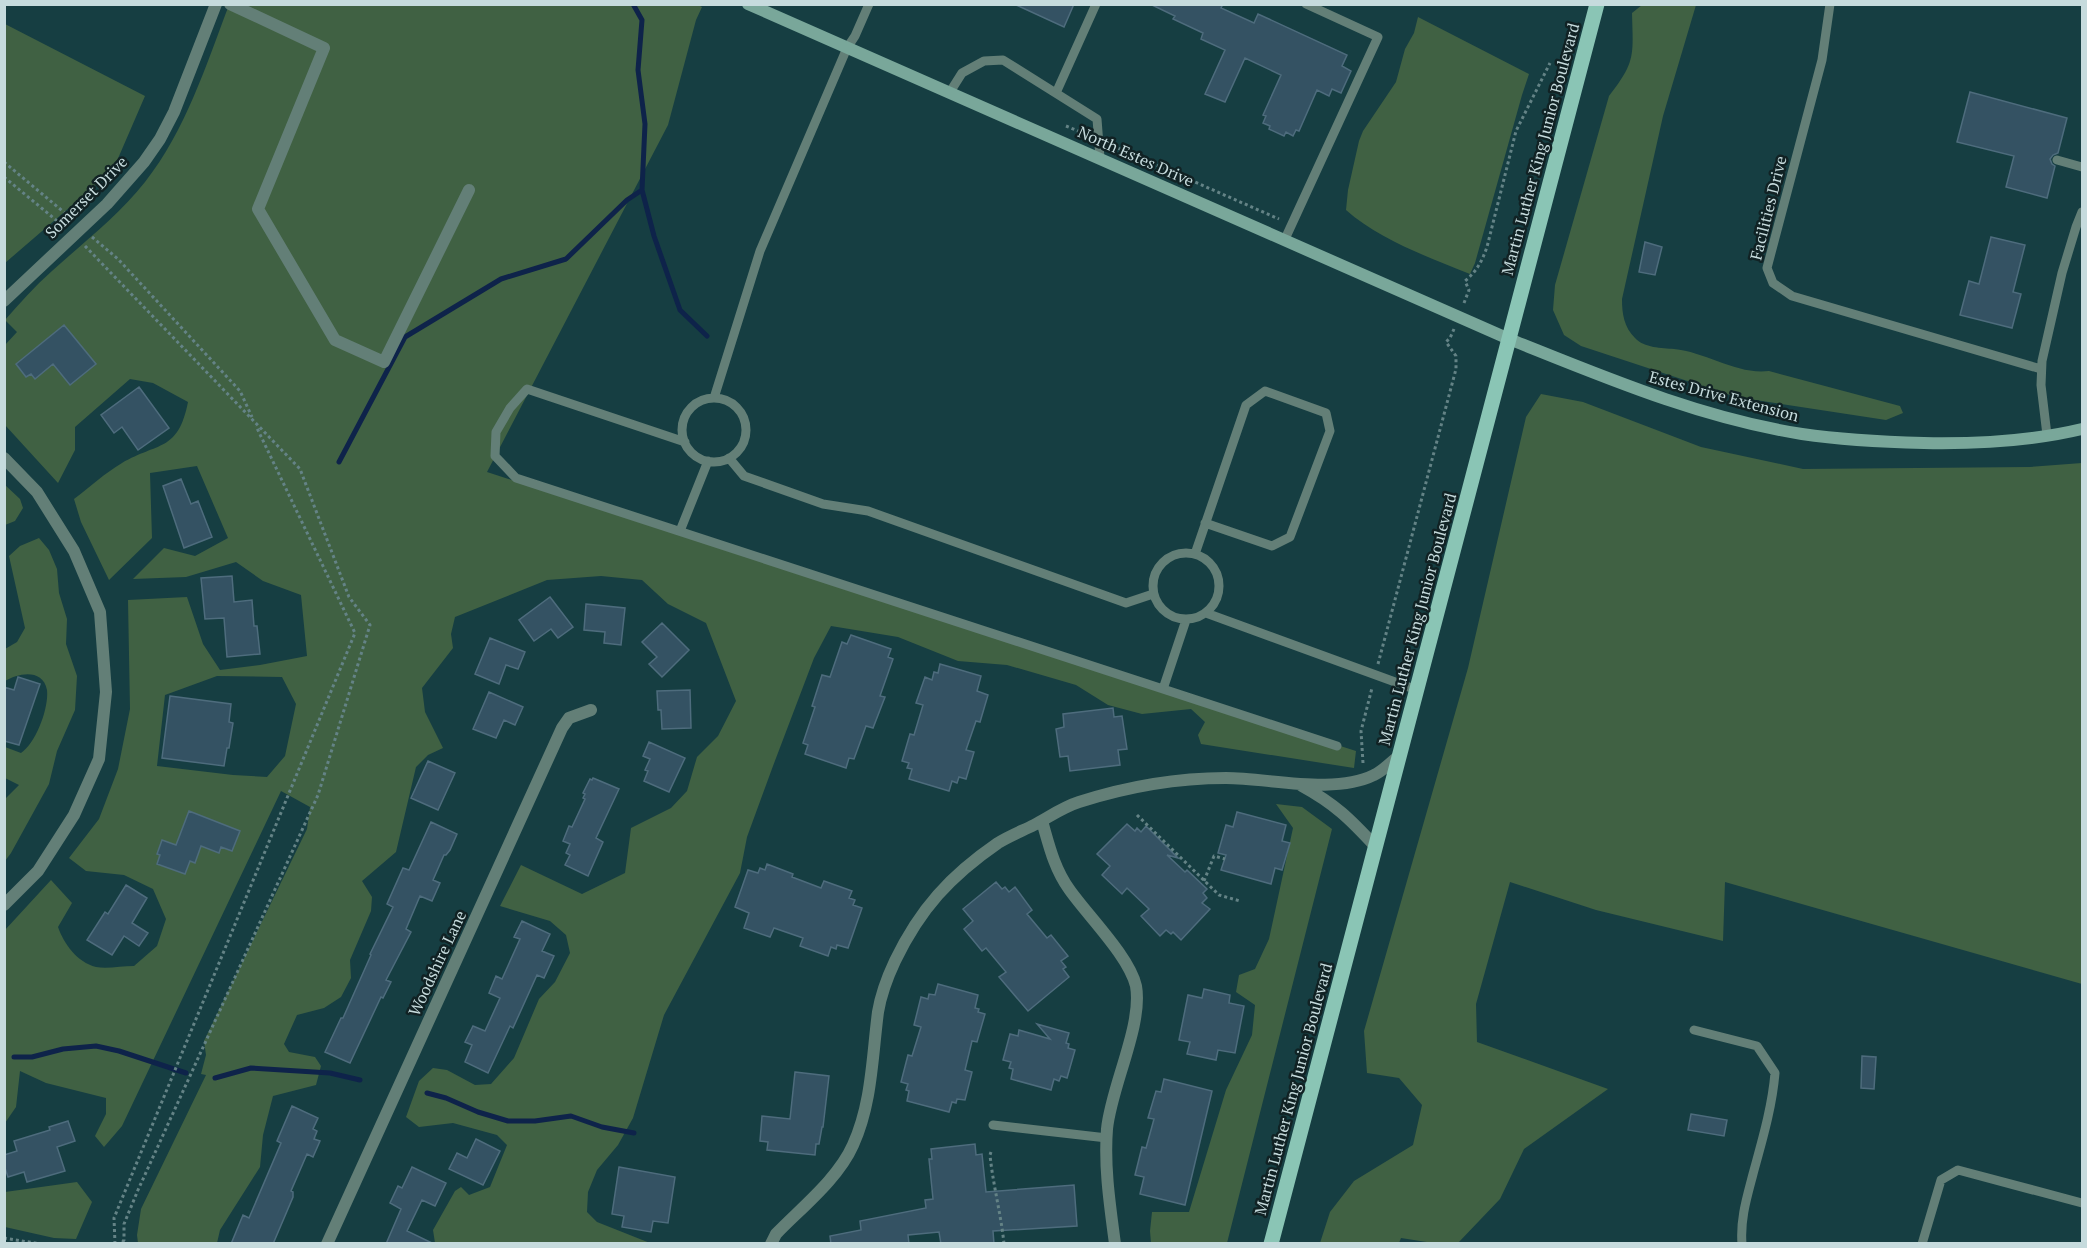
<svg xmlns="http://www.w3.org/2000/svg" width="2087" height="1248" font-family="'PT Serif',serif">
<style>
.green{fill:#406143;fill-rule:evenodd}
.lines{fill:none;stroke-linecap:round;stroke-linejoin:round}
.stream{stroke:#0e234a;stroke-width:5}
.building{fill:#345263;stroke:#4e6c7d;stroke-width:1.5}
.path{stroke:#648386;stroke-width:3;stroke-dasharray:3 3;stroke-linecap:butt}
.lane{stroke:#637f77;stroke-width:9}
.street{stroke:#637f77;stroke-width:12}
.secondary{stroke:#79a79a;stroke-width:12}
.primary{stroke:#8ac5b5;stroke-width:15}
.labels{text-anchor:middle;stroke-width:5;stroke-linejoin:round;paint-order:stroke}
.street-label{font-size:16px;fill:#c6dbdd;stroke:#112224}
</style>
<rect width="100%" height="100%" fill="#163e42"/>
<path class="green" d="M696,4l6,3 -6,13 -28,105 -181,347 869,279 -2,17 -153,-24 -3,-9 7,-13 -14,-13 -49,5 -34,-9 -32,-20 -69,-20 -49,-4 -60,-24 -67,-11 -17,32 -41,108 -26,71 -7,36 -76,142 -31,103 -15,27 -21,25 -9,22 -1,20 10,10 53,21h-215l-2,-13 22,-39 6,-4 8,8 21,-8 17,-42 -10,-10 -44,-12 -34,4 -13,-10 13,-36 14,-13 14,2 28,15 16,-1 23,-26 25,-59 16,-17 15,-29 -4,-18 -16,-14 -50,-15 21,-41 61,29 43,-21 6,-45 40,-20 16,-17 10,-34 21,-21 18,-35 -30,-78 -38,-19 -26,-24 -41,-4 -54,4 -92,37 -4,17 2,14 -31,40 3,24 18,36 -15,7 -12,12 -20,85 -34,29 10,16 -1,14 -21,49 1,18 -10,19 -17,11 -27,7 -13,29 5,8 26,5 6,9 -5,19 -43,11 -10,39 -3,32 -40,63 -3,13h-79l-1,-8 4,-26 65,-134 -5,-1 5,-19 -2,-14 103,-212 3,-22 -29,-16 -159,335 -18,21 -9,-11 11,-22v-16l-60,-15 -26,-12 -4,36 -11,16v-193l46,-50 21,23 -14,24c6,17 19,35 38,40 11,2 26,-1 38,-1l23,-20 9,-27 -13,-30 -29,-14 -38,-4 -17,-13 30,-39 19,-50 12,-60 -2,-109 59,-3 16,47 17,26 40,-5 47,-9 -6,-61 -38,-14 -27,-19 -50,15 -53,2 31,-31 31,8 33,-18 -31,-72 -47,7 2,65 -43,42 -28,-58 -7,-23c16,-12 31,-26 48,-36 36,-21 56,-11 66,-61l-35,-19 -23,-4 -55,48v23l-17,33 -53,-58v-80l12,-13 -12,-12c15,-17 30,-34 47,-49 32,-29 67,-56 93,-89 41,-52 61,-117 84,-177zM217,676l65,1 14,27 -11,52 -18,21 -34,-2 -76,-9 8,-71z
M1642,5h54l-33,111 -41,183c0,15 2,28 13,39 9,10 27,10 39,11 32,3 63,26 95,22l131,35 3,7 -17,7 -150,-23 -155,-51 -17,-11 -11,-25 2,-25 54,-189c27,-35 24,-40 23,-83z
M1418,17l111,57 -7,21 -47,168 -5,11c-42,-17 -90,-34 -124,-64l2,-20 11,-49 4,-10 33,-49 9,-33 9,-16z
M5,24l140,72 -32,74 -108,93z
M1541,394l42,8 118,45 102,22 227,-2 52,-4v521l-357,-102 -2,59 -127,-31 -86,-28 -34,122 1,38 131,47 -84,60 -24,50 -42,44h-25l-32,-5 -2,5h-79l10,-31 24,-31 59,-36 9,-40 -23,-27 -32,-5 -3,-42 104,-363 58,-251z
M4,484l16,15 3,9 -8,13 -10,4z
M39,538l10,12 8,19 2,24 8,26 -1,25 11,32 -2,34 -18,41 -8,33 -38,69 -6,8v-62l14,-14 -14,-7v-31l16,6c15,-10 28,-45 26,-63 -4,-22 -29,-17 -42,-9v-32l12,-7 8,-14 -16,-72 11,-10z
M1276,804l26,3 30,22 -105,414h-76l-1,-12 2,-19h37l37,-122 26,-55 3,-30 -19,-13 3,-17 16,-6 14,-30 24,-111z
M77,1182l15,20 -16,37 -22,-1 -49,-11v-35z"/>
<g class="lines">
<path class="stream" d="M633,4l9,16 -4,50 7,54 -3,66 12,46 26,74 27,26
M339,462l66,-125 96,-58 65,-20 61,-59 15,-10
M14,1057h18l31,-8 33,-3 23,5 67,22
M215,1078l36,-10 79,5 30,7
M427,1093l19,5 32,14 30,9h27l36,-5 31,11 32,6"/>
</g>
<path class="building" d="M1014,4h60l-10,23z
M1150,4h73l-2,4 33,15 4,-9 89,41 -5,11 9,5 -10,22 -9,-4 -3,7 -12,-6 -18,41 -3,-1 -3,6 -7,-4 -2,4 -15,-7 1,-3 -7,-3 3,-7 -3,-1 18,-40 -36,-17 -20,44 -20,-8 20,-44 -24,-11 2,-6 -30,-14 2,-3z
M1970,92l97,26 -9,35 -5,2 -3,4 2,5 3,2 -8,32 -41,-11 8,-31 -57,-14z
M1991,237l34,8 -12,47 8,2 -9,34 -52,-13 9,-34 10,3z
M1645,242l17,5 -7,28 -16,-3z
M64,325l32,39 -26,21 -17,-21 -18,15 -4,-5 -5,3 -10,-13z
M139,387l30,41 -31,22 -16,-23 -8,6 -13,-18z
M181,479l10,25 7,-3 14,36 -28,11 -21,-62z
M232,576l2,26 18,-2 2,26h3l3,28 -33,3 -3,-39 -19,1 -4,-41z
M550,597l23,30 -15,11 -7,-9 -17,12 -15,-21z
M586,604l39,4 -4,37 -17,-2 1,-11 -21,-2z
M662,623l27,27 -27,27 -13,-13 8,-7 -15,-15z
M851,635l40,14 -3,8 5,2 -13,37 5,1 -12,31 -7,-2 -12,33 -5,-1 -3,10 -41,-14 3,-9 -5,-2 12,-36 -3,-1 10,-31 8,2 12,-35 5,2z
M490,638l35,14 -7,17 -12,-4 -7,19 -24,-10z
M940,664l41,12 -4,15 11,4 -8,27 -4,-1 -10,29 8,2 -8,27 -7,-2 -2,6 -5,-2 -3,10 -40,-12 3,-10 -5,-1 2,-5 -7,-2 8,-27 4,1 9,-30 -7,-2 9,-26 7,3 2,-8 4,1z
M18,677l22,7 -21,61 -15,-4v-54l10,3z
M690,690l1,38 -29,1 -1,-19h-3l-1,-19z
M489,692l34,15 -8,18 -11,-5 -8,18 -23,-9z
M170,696l61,8 -2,18 4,1 -4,25h-2l-3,18 -62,-8z
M1113,708l1,9 8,-1 5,33 -9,1 2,15 -50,6 -2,-15 -8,1 -4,-28 8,-2 -1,-13z
M649,742l36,16 -16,34 -25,-11 4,-10 -3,-1 5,-11 -7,-3z
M428,761l27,12 -17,37 -27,-12z
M593,778l26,11 -23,49 7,4 -15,34 -23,-11 5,-10 -4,-2 4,-9 -7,-3 6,-15 3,1 13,-28 -2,-1 2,-4 -2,-1 7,-14 2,1z
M189,811l51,20 -8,20 -11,-4 -2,6 -18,-7 -6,17 -5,-2 -5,13 -28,-10 3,-9 -3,-1 5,-14 14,5z
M1237,812l49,13 -4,16 8,2 -8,27 -7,-2 -4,16 -50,-14 5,-15 -8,-2 8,-28 7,2z
M431,822l26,12 -7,16 -4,5h-2l-11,25 7,3 -8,18 -12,-5 -14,33 5,3 -25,48 5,2 -8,16 -2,-1 -31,66 -25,-11 16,-34h2l28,-63 -1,-1 23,-47 -6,-3 16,-36 6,2z
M1127,824l8,7 2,-3 4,4 5,-6 32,32 -11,-3 18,17 2,-2 20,19 -4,4 4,5 -5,5 8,6 -29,31 -8,-8 -2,2 -5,-4 -6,6 -19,-20 8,-7 -22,-21 -5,6 -20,-19 8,-9 -13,-12z
M767,864l26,10 -1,3 29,11 3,-7 28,10 -3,7 6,2 -2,5 9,3 -14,40 -11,-3 -1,4 -5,-2 -3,9 -28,-10 3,-8 -29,-10 -4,9 -26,-9 5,-15 -14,-6 13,-37 10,3 2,-5 5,2z
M996,882l6,7 3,-2 4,5 6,-5 17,23 -5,4 20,24 4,-3 17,21 -7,5 5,6 -3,2 6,8 -41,34 -29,-34 7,-5 -20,-24 -4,3 -18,-22 9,-8 -10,-12z
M126,885l21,13 -15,25 16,10 -9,13 -15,-10 -12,19 -25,-15 18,-28 3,2z
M522,921l28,13 -8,17 12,5 -10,22 -7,-3 -24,53 -3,-2 -22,47 -23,-11 7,-17 -7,-3 8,-16 12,5 15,-33 -11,-5 7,-17 6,3 18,-40 -6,-2z
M938,984l40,11 -3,13 4,1 -1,3 7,2 -8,28 -5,-1 -7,29 7,2 -7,28 -8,-1 -1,4 -4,-1 -3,10 -42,-11 2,-10 -3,-1 2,-6 -7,-2 7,-27 4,1 9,-29 -7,-2 7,-28 7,2 1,-5 6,1z
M1204,989l26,6 -1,8 15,3 -9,47 -17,-3 -2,10 -29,-6 3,-12 -11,-2 9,-45 14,3z
M1037,1024l32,9 -3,10 3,1 -1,4 7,2 -8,28 -6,-2 -2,5 -5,-2 -3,11 -40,-11 2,-10 -4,-1 2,-6 -8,-2 7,-26 8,2 1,-6 31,9z
M1862,1056l14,1 -2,32 -13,-1z
M795,1072l34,4 -6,51h-1l-3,17h-3l-1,11 -48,-5 1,-8 -8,-1 2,-25 28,3z
M1164,1079l48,12 -27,114 -45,-11 4,-17 -9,-2 7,-28 4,1 8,-29 -6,-1 8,-27 5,1z
M292,1106l26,12 -5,11 4,2 -3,8 6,2 -7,16 -6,-3 -16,37 2,1v5l-20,47h-42l12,-29 6,3 32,-75 -4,-2z
M1691,1114l36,6 -3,16 -36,-6z
M68,1121l7,20 -18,6 8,24 -38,11 -3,-10 -16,5 -4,-12v-10l13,-4 -3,-10 36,-11 -1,-3z
M476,1139l24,12 -17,34 -34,-16 8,-16 10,5z
M975,1144l1,11 6,-1 4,38 88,-7 3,41 -84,5 1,13h-53l-2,-12 -31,3 1,9h-78l-1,-8 31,-6 -1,-9 66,-13 -1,-8 8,-1 -4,-40h3l-1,-10z
M412,1167l34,16 -11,23 -13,-6 -15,31 27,13h-48l15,-35 -11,-6 8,-17 4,2z
M619,1167l56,10 -7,46 -15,-2 -2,11 -29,-5 2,-11 -12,-2z"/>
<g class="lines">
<path class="path" d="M1066,126l19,8
M1113,146l166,73
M4,162l68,57
M4,177l58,48
M92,237l26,22 122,132 12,26
M85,246l215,223 49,128 21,28 -52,170 -180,395 -14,34v16l-3,4
M1464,303l5,-13 -4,-9c12,-10 17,-20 22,-34l29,-116 34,-68
M1378,664l78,-295v-13l-10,-14 4,-4 4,-9
M1363,763l-2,-32 11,-43
M1137,815l82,80 21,6
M1204,881l10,-25 11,3
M991,1152l-1,3c3,30 11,59 14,89
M4,1238l37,6
M115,1244l-1,-26 241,-585 -99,-207"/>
<path class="lane" d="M1830,4l-8,56 -55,208 6,15 19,13 249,73
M950,92l12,-19 22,-12 19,-1 94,59 3,39
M1056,93l40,-89
M2057,160l25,7
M1285,239l93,-202 -72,-33
M714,398l46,-147 87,-203 8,-12 14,-32
M682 430a32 32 0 1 1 64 0a32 32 0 1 1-64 0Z
M2047,435l-6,-50 1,-24 20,-88 14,-46 6,-15
M685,442l-158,-53 -17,19 -14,24 -1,24 21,22 647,211 23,-69
M729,458l15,18 79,28 45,7 258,92 27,-9
M680,531l28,-70
M1153 586a33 33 0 1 1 66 0a33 33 0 1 1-66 0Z
M1195,554l51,-149 19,-14 61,22 4,18 -40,106 -18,9 -67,-23
M1206,613l211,77
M1163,689l174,57
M1694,1030l63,16 18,27c-3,35 -13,68 -22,101 -6,23 -13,45 -11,70
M993,1125l114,13
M1922,1244l19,-64 17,-10 124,33"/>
<path class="street" d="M230,4l94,44 -66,161 77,131 49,22 85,-172
M4,301l103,-97 37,-42 16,-23 14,-27 42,-108
M4,458l33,34 37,59 26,61 6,80 -7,67 -25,56 -36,56 -34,34
M1302,786c33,18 48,33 73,60
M1042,821c7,24 12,47 27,68 18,26 60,67 67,97 7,39 -25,101 -29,143 -3,38 3,77 8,115
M327,1244l235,-516 7,-10 22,-8
M771,1244l5,-10c25,-26 62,-55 77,-89 19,-42 19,-87 25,-133 3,-18 9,-34 17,-51 25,-52 55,-85 103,-118 11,-7 24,-12 36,-18 15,-8 29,-18 45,-23 47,-15 98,-24 147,-24 43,0 108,17 148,-3 9,-4 17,-13 25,-19"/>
<path class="secondary" d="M748,4l761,335c95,38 191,79 293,95 41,6 82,8 122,9 53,1 108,-2 158,-14"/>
<path class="primary" d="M1271,1244l326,-1240"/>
</g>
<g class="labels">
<g class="street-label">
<text transform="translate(1540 149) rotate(-75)" y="6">Martin Luther King Junior Boulevard</text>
<text transform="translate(1136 156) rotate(24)" y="6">North Estes Drive</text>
<text transform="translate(86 197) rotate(-45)" y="6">Somerset Drive</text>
<text transform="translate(1768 208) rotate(-76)" y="6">Facilities Drive</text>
<text transform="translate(1724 396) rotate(15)" y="6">Estes Drive Extension</text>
<text transform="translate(1417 619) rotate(-75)" y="6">Martin Luther King Junior Boulevard</text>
<text transform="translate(437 963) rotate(-65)" y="6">Woodshire Lane</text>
<text transform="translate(1293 1089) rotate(-75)" y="6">Martin Luther King Junior Boulevard</text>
</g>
</g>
<rect width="2087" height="1248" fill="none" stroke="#c6dbdd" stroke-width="12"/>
</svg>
